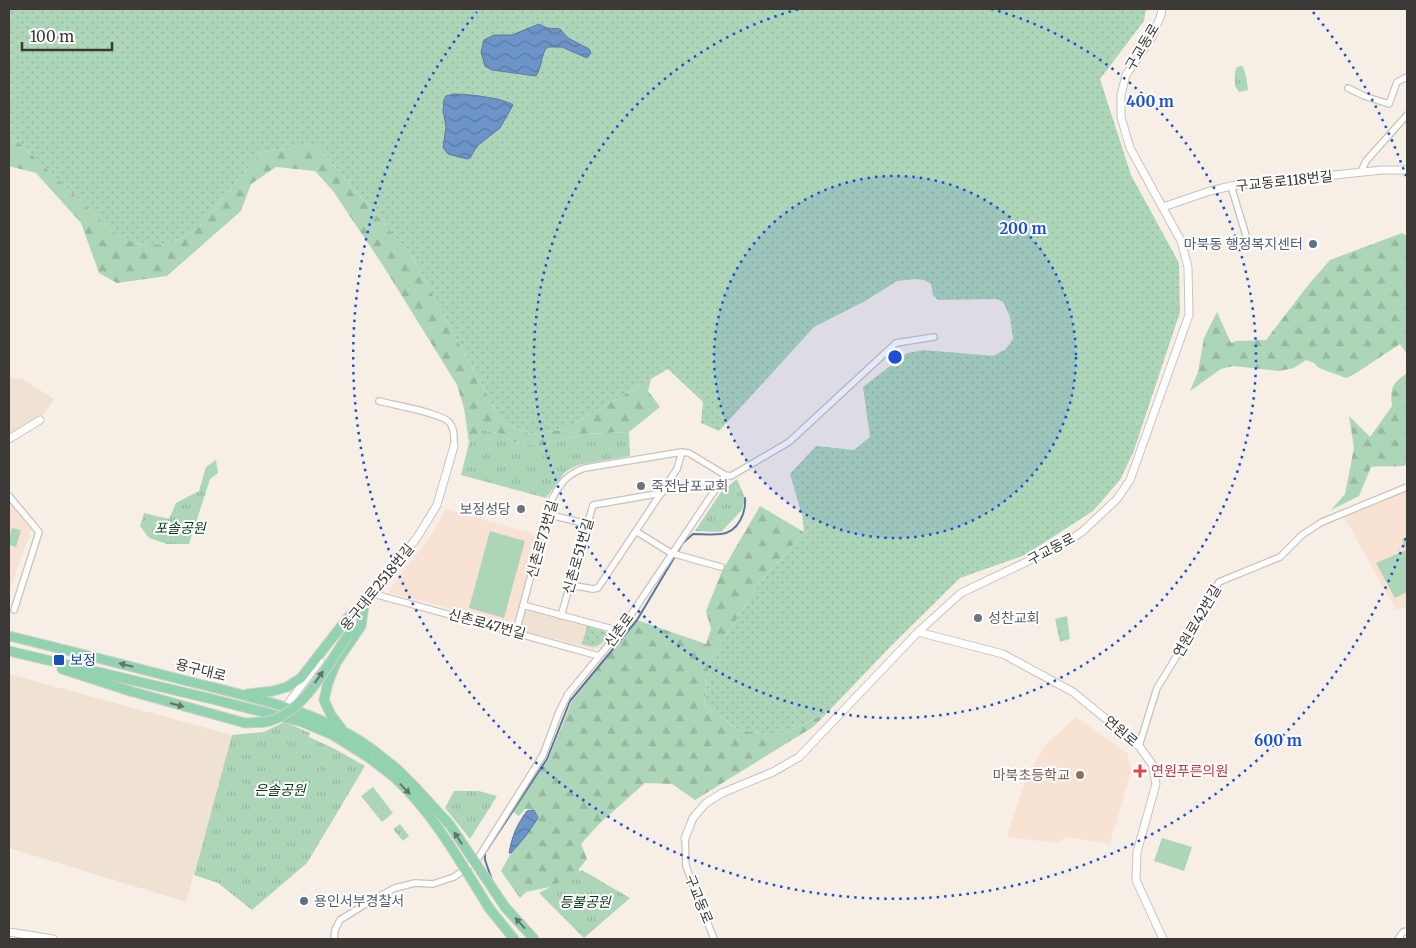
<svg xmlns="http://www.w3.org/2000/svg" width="1416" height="948" font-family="Merriweather,'Noto Sans KR',serif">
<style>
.built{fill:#efe2d3}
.education{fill:#f8e2d4}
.grass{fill:url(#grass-dots)}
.forest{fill:url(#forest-firs)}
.park{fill:url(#park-tufts)}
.pitch{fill:#add6b9}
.water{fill:url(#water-waves);stroke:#5d789c}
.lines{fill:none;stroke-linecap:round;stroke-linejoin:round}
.stream{stroke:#5d789c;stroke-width:2}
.minor-casing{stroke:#cbc3bb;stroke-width:8}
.tertiary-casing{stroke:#cbc3bb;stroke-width:9}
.primary-casing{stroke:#d0cfcf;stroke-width:11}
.minor{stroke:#fff;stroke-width:5.5}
.tertiary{stroke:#fff;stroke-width:7}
.primary{stroke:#92d2ae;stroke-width:9}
.primary-bridge-casing{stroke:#d0cfcf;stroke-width:11;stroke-linecap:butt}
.primary-bridge{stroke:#92d2ae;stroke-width:9}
.oneway{fill:#5e7665}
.ring{fill:none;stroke:#1d4ed8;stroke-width:2.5;stroke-dasharray:2.5 5}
.service-dot{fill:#5c6f8a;stroke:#fff;stroke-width:2}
.worship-dot{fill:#6b7280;stroke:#fff;stroke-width:2}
.transit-dot{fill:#1a4fb4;stroke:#fff;stroke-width:2}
.health-dot{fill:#e0444e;stroke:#fff;stroke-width:2}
.education-dot{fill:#8d6e63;stroke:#fff;stroke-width:2}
.labels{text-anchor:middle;stroke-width:4;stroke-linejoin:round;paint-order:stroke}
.street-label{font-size:14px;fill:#3b3835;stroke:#fff}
.service-label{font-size:14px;fill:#4e5e75;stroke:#fff;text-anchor:end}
.worship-label{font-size:14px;fill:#5b616d;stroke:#fff;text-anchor:start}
.park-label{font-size:14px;font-style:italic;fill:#04371c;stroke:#fff}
.transit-label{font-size:14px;fill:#164399;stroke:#fff;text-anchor:start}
.health-label{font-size:14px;fill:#be3a42;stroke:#fff;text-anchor:start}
.education-label{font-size:14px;fill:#785e54;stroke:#fff;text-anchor:end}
.centre{fill:#1d4ed8;stroke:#fff;stroke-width:2.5}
.ring-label{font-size:15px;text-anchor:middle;font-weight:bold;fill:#1d4ed8;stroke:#fff;stroke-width:4;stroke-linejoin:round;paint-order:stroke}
</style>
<defs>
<pattern id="grass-dots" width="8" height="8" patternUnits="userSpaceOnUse" patternTransform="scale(1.25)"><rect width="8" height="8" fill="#add6b9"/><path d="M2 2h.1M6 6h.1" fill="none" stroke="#96b8a0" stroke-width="1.8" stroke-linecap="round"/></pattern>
<pattern id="forest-firs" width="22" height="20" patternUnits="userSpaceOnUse" patternTransform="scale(1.25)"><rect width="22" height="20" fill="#add6b9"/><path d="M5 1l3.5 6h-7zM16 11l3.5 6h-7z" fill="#96b8a0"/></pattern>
<pattern id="park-tufts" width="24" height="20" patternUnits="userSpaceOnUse" patternTransform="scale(1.25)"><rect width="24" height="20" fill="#add6b9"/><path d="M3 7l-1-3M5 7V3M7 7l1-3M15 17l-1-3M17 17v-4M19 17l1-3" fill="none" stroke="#96b8a0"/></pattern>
<pattern id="water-waves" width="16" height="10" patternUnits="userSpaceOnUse" patternTransform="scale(1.25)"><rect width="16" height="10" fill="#6c94c8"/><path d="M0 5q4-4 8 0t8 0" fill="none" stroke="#5a7aa3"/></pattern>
</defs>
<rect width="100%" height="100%" fill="#f7efe6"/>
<path class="built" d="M9,378l13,1 32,20 -14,21 -31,19z
M526,609l84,22 1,6 -11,11 -7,1 -73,-19z
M9,674l223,61 -46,167 -177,-54z"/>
<path class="education" d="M1407,491v115l-11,4 -53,-95z
M9,496l24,29 -24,67z
M445,509l94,26 -24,86 -5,4 -122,-33 47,-62z
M1076,717l51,36 5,15 -22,76 -42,-7 -12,6 -49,-6 18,-56 20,-36z"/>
<path class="grass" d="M9,9h1137l-2,12 -44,58 31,96 48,88 1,49 -47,141 -13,27 -27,31 -68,44 -65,23 -73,72 -59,62 -42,21 -18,1 -29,-4 -35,-26 5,-41 50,-79 45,-52 -2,-17 -12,-41 26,-28 38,4 16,-13 -7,-50 44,-34 17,-3 69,6 13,-7 7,-10 -3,-22 -7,-15 -7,-3 -58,1 -5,-5 -2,-11 -7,-4 -8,-1 -19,2 -32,20 -51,26 -95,104 -18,-8 2,-21 -35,-33 -105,61 -34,4 -28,-13 -90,-166 -95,-110 -55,7 -61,74 -31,19 -35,-2 -21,-11 -104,-99z
M587,626l19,6 1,5c-10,11 -12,11 -25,7z"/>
<path class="forest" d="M9,133l104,99 21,11 35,2 31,-19 61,-74 55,-7 95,110 90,166 28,13 34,-4 88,-51 -3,12 12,16 -31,25 -46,2 -43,12 -26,-4 -13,-8 -19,-5 -13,14 -5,-35 -7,-23 -73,-118 -51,-76 -18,-20 -39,-4 -25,17 -10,27 -74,65 -50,7 -18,-10 -18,-50 -45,-50 -27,-7z
M1402,233l5,3v118l-7,-10 -47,31 -7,3 -27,-10 -5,-5 -8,-3 -12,8 -15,3 -46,-5 -12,3 -31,22 8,-19 6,-34 13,-26 14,31 5,-2 30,-1 43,-56 21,-24z
M1407,373v92c-12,3 -24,0 -36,2l-12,29 -28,14 14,-16 9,-46 -5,-32 21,21 22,-31c-2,-19 0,-22 15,-33z
M760,506l44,26 -45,52 -50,79 -5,41 35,26 29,4 18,-1 42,-21 -15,15 -118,73 -23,-16 -27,-1 -46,41 -18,20 6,15 -8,10v12l-53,11 -6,6 -19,-27 10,-18 14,-16 13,-19 -4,-8 -9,-1 -6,7 -6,-4 35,-52 24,-59 65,-81 69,24 5,-15 -5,-18 16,-40z"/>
<path class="park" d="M1240,66h2c4,6 5,16 6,24l-9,2 -4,-6c0,-6 -1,-12 1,-18z
M482,429l19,5 13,8 26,4 43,-12 46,-2 1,24 -52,9 -13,7 -19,26 -85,-23 8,-32z
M216,460l2,13 -8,6 -21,65h-22l-18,-6 -9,-12 4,-13 25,6 7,-16 23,-12 7,-24z
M737,479l8,19 -3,12 -21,22 -26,-1 26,-39z
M1067,616l3,23 -10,3 -5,-23z
M284,722l26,11 -1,4 24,11 32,18 -58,97 -55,47 -34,-27 -24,-8 38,-140 32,-3z
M454,791h25l18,5 -27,43 -25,-31z
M400,824l9,12 -6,5 -10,-12z
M582,870l48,28 -46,40 -45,-45z"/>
<path class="pitch" d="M12,528l9,2 -5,17 -7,-2v-7z
M490,531l35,10 -21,77 -35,-10z
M1407,537v55l-12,6 -19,-35 30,-13 -4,-11z
M373,787l20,26 -11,9 -21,-26z
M1162,838l30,9 -8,24 -30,-10z"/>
<path class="water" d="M539,24l8,4 13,1 8,9 21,11 2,4 -4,5 -25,-11h-15c-6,8 -5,20 -11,29l-44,-6 -7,-4 -4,-14 3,-12 10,-5h18z
M454,94c13,0 50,4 59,11l-13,23 -23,18 -7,12 -3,1 -19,-5 -5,-6 3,-21 -3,-17 1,-10 2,-4z
M534,810l4,8 -13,19 -14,16h-2c3,-17 8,-29 18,-42z"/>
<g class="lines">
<path class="stream" d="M492,880l-7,-20v-7l62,-94 23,-58 67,-81 46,-77 10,-9c9,0 19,1 28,0 18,-2 25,-22 24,-36"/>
<defs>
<path id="minor" d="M1348,88l16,8 25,8 8,-22 10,-5
M1361,172l5,-11 41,-46
M1231,186l17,56
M379,401c14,4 64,12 71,22 5,7 4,16 4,23
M725,475l6,1 58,-34 107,-99 38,-6
M9,496l30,36 -25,78
M547,514l40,10
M637,532l34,21 50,14
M570,585l23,4 5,-1 79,-119 5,-17
M374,594l225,62
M523,605l97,26
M561,616l32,-111 69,-12
M516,632l34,-129c9,-18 16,-29 35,-35l97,-16 7,1 36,22
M1139,746l18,-58 34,-55 28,-51 61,-25 22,-22 20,-13 85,-35
M685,838l1,28 28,73
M334,939l1,-9 5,-10 32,-20 23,-12 20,-5 18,1 21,-7 23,-17 66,-105 16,-43 9,-18 52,-63 105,-156
M1398,939l5,-7 4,-1"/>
<path id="tertiary" d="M1163,207l47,-16 21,-5 151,-16h25
M9,439l31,-19
M361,610l57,-74 19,-31 17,-59
M918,632l85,22 70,38 66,54 13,18 4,20 -19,68 -1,28 27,59
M283,710l37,-49
M685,838l8,-20 13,-15 16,-10 51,-21 26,-15 119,-125 43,-39 105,-50 17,-12 34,-32 13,-19 59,-165 -1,-48 -7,-26 -51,-93 -9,-31v-22l5,-20 26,-38 9,-22 1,-6
M9,932l44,7"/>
<path id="primary" d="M9,636c58,14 116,29 174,44 67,17 139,30 194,73
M9,651l203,48 90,23 31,13 35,22
M62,669l68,22
M247,694l26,-3 14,-4 14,-9 49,-63 14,-9
M341,728l-10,-13 -7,-15 4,-17 8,-20 25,-37 3,-20
M505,907l29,32
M489,908l25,31"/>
</defs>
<use href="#minor" class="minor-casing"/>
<use href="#tertiary" class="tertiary-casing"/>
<use href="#primary" class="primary-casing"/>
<use href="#minor" class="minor"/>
<use href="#tertiary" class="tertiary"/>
<use href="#primary" class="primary"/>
<defs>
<path id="primary-bridge" d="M130,691l115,32c7,-1 13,0 20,-1 38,-7 62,-56 83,-87
M377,753l19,15 20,20 34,37 55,82
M368,757c9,7 19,14 27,21 39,36 66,85 94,130"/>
</defs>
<use href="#primary-bridge" class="primary-bridge-casing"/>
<use href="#primary-bridge" class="primary-bridge"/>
</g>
<defs><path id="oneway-solid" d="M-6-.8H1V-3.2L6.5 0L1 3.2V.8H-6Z" transform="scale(1.25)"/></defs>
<g class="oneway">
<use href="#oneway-solid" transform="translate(126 665) rotate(-166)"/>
<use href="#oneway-solid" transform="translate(319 677) rotate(-55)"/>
<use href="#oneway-solid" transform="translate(177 705) rotate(15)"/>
<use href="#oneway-solid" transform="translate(405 789) rotate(46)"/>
<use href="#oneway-solid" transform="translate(458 838) rotate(-124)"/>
<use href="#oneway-solid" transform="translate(520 923) rotate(-132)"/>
</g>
<circle cx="895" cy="357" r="181" fill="#1d4ed8" fill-opacity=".12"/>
<g class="ring">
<circle cx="895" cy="357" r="181"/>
<path d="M991 9A361 361 0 1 1 799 9"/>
<path d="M1406 538A542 542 0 1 1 477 12M1313 12A542 542 0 0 1 1406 176"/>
</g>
<g class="service-dot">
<circle cx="1313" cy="244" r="5"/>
<circle cx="304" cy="901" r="5"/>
</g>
<g class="worship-dot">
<circle cx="641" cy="486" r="5"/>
<circle cx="521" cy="509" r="5"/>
<circle cx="978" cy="618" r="5"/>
</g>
<rect class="transit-dot" x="53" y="654" width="12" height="12" rx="2.5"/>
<path class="health-dot" d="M1137.5 763.5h5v5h5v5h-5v5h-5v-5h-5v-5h5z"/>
<circle class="education-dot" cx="1080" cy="775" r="5"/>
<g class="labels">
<g class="street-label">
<text transform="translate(1142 47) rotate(-59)" y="5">구교동로</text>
<text transform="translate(1284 181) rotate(-6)" y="5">구교동로118번길</text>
<text transform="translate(542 539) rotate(-74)" y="5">신촌로73번길</text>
<text transform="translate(1051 549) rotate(-28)" y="5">구교동로</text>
<text transform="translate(578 556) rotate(-74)" y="5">신촌로51번길</text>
<text transform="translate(377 587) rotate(-51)" y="5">용구대로2518번길</text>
<text transform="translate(1197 621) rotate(-60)" y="5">연원로42번길</text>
<text transform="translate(487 624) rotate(15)" y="5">신촌로47번길</text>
<text transform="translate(619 630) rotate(-54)" y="5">신촌로</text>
<text transform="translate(201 670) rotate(14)" y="5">용구대로</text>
<text transform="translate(1121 731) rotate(40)" y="5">연원로</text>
<text transform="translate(699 899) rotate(68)" y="5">구교동로</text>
</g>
<g class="service-label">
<text x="1303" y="249">마북동 행정복지센터</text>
<text x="314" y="906" text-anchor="start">용인서부경찰서</text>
</g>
<g class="worship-label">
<text x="651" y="491">죽전남포교회</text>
<text x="511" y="514" text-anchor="end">보정성당</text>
<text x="988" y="623">성찬교회</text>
</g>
<g class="park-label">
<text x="180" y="533">포솔공원</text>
<text x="280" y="795">은솔공원</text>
<text x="585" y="907">등불공원</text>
</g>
<g class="transit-label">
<text x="70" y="665">보정</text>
</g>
<g class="health-label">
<text x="1151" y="776">연원푸른의원</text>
</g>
<g class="education-label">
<text x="1070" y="780">마북초등학교</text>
</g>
</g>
<circle cx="895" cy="357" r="8" class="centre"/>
<g class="ring-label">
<text x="1150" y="107">400 m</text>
<text x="1023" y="234">200 m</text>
<text x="1278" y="746">600 m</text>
</g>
<rect width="1416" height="948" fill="none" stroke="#3b3835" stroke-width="20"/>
<path d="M22 42v8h90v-8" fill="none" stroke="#3b3835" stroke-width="2.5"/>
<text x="30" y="42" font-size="15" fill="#3b3835" stroke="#ffffff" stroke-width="4" paint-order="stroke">100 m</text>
</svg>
